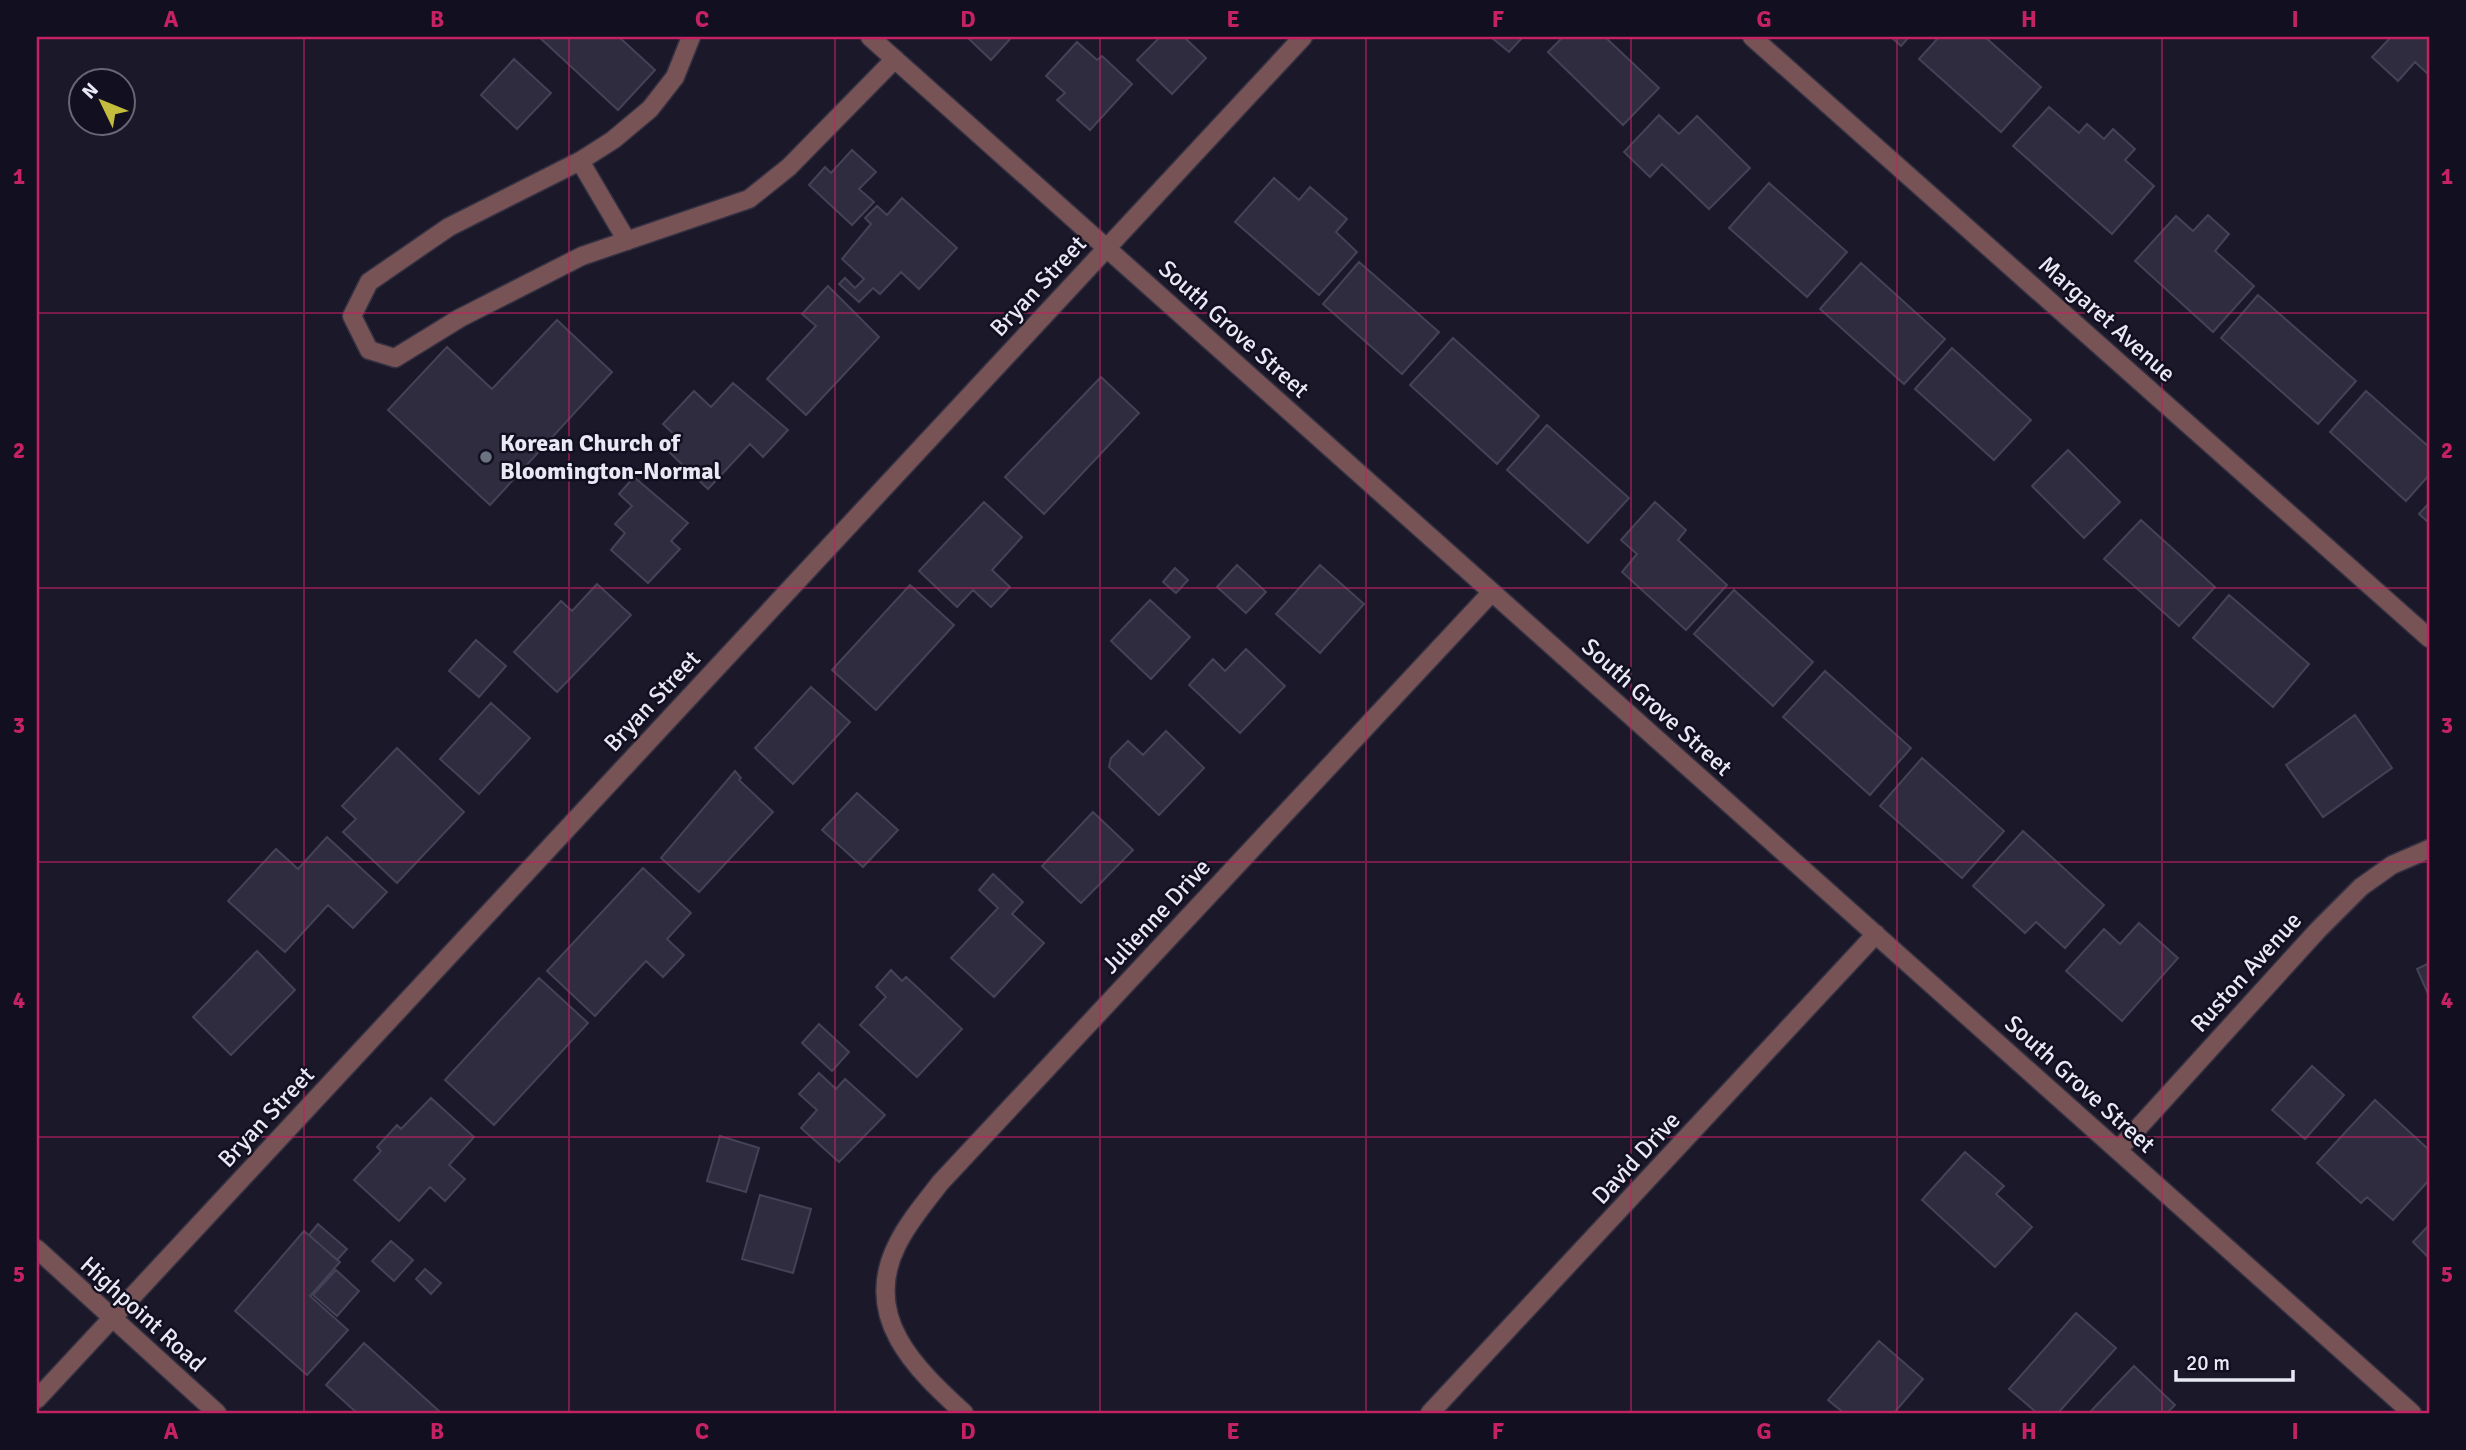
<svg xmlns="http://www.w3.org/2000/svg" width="2466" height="1450" font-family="Signika,sans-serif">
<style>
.building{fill:#2f2c3f;stroke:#444256;stroke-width:2}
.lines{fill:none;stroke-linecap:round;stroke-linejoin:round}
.minor-casing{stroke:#343142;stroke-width:21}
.minor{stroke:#775356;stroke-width:18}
.grid{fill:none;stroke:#c42263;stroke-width:2;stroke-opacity:0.55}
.worship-dot{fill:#6b7280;stroke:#120f20;stroke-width:2.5}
.labels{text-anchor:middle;stroke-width:5;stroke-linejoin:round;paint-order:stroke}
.street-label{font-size:24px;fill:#e9e8f5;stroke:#120f20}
.poi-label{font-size:24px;font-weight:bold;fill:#e9e8f5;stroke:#120f20;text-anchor:start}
.neatline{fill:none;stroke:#c42263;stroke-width:2.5}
.grid-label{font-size:23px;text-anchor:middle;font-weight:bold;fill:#c42263}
</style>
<rect width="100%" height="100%" fill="#1b182a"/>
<path class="building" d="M539,37h80l36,33 -37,40z
M967,37h45l-21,23z
M1160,37h24l22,21 -34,36 -35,-34z
M1491,37h32l-14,15z
M1563,37h42l54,51 -36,37 -75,-73z
M1891,37h18l-8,9z
M1939,37h46l56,50 -40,45 -82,-73z
M2391,37h38v38l-14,-13 -17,19 -26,-24z
M1077,42l20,18 5,-4 30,28 -42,46 -33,-30 8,-7 -19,-17z
M514,59l37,34 -34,36 -36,-34z
M2049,107l30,26 8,-9 17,15 9,-10 22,20 -10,11 29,26 -42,48 -99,-88z
M1659,115l20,19 18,-18 53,52 -41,41 -47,-45 -12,13 -26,-25z
M852,150l24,22 -17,17 15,13 -22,23 -43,-40 16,-18 6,6z
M1274,178l25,22 11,-13 37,32 -11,13 21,20 -38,43 -84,-73z
M1769,183l78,69 -40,45 -78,-69z
M902,198l55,50 -38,41 -18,-17 -21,22 -7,-6 -14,14 -20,-18 6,-6 10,10 9,-9 -22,-20 29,-35 -6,-6 12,-12 10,9z
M2208,215l21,19 -14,17 39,35 -41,46 -78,-71 41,-45 17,15z
M1359,262l80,70 -37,42 -79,-70z
M1861,263l84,76 -41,45 -84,-75z
M828,286l51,51 -73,78 -39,-36 49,-53 -14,-12z
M2258,295l98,86 -38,43 -97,-86z
M557,320l55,52 -122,133 -102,-95 59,-63 45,42z
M1453,338l86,78 -42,48 -87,-79z
M1952,348l79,72 -37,40 -79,-71z
M1101,377l38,36 -95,101 -39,-37z
M733,383l55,47 -25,27 -13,-13 -42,45 -40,-38 11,-12 -16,-15 31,-33 17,16z
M2366,391l63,56v28l-23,26 -76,-69z
M1547,425l82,73 -41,45 -81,-73z
M2068,450l52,52 -36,36 -52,-52z
M634,477l54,46 -17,18 9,8 -32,34 -37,-33 14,-17 -10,-9 17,-18 -13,-12z
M984,502l38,35 -30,33 18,17 -19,20 -18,-17 -16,17 -38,-36z
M1655,502l31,28 -8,10 49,45 -41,45 -64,-58 15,-18 -16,-14z
M2429,503v20l-10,-9z
M2141,520l74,67 -36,39 -75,-67z
M1237,565l29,27 -20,21 -29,-26z
M1320,565l44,39 -44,49 -44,-39z
M1175,568l13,12 -12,13 -13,-11z
M597,584l34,31 -74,77 -43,-40 47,-51 11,10z
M910,585l44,40 -78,85 -44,-40z
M1734,590l79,72 -40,44 -79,-72z
M2229,595l80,69 -36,43 -80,-69z
M1150,600l40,37 -39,42 -40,-38z
M476,640l30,26 -27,31 -30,-26z
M1246,649l39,37 -45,47 -51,-48 24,-26 12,12z
M1825,671l86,77 -41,47 -87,-78z
M811,687l39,35 -57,62 -38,-36z
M491,703l39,35 -51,56 -39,-35z
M2355,715l37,53 -69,49 -37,-52z
M1166,731l38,37 -45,47 -50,-48 2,-9 17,-17 15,14z
M397,748l67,64 -67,71 -54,-51 13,-13 -14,-13z
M1922,758l82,73 -42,47 -82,-72z
M735,771l6,7 -2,2 34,32 -74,80 -38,-34z
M857,793l41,37 -35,37 -41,-37z
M1093,812l40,38 -52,53 -39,-37z
M2023,831l81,74 -39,43 -29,-26 -11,11 -52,-47z
M327,837l60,55 -34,36 -25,-23 -43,47 -57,-51 48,-52 22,20z
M643,868l48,45 -24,26 17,16 -21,22 -17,-16 -51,55 -48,-45z
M993,874l30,28 -11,12 32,29 -50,54 -43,-39 47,-50 -19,-18z
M2139,923l39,35 -56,63 -56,-50 38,-42 16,15z
M257,951l38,39 -64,65 -38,-38z
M2429,963v33l-12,-27z
M891,970l11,11 4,-4 56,52 -45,48 -57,-52 26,-28 -10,-10z
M539,978l49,45 -94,102 -49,-45z
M819,1024l30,28 -17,19 -30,-28z
M2312,1066l32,29 -39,44 -33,-29z
M819,1073l17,16 9,-10 40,36 -46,47 -38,-34 16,-18 -18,-16z
M431,1098l43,39 -25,28 16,14 -20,22 -15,-14 -31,34 -45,-41 27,-29 -4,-4 20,-22 4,4z
M2375,1100l54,50v30l-36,40 -26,-23 -6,6 -44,-40z
M720,1136l39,12 -13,44 -39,-11z
M1965,1152l39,34 -8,8 36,33 -37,40 -73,-67z
M760,1195l51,14 -18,64 -51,-14z
M318,1224l29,25 -10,11 -28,-25z
M2429,1225v33l-16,-16z
M304,1231l36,31 -30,34 38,34 -41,45 -72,-64z
M391,1241l22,19 -19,21 -22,-20z
M425,1269l16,14 -10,11 -15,-15z
M336,1270l23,21 -22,25 -24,-21z
M2076,1313l40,35 -58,65h-21l-28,-24z
M1879,1341l44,38 -29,34h-50l-16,-13z
M364,1343l75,68 -1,2h-81l-31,-28z
M2134,1366l41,39 -8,8h-78z"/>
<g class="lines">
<defs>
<path id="minor" d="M691,37l-16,40 -25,32 -37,31 -33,21 -131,66 -80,55 -17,34 17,34 26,8 65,-40 122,-62 167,-57 40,-32 106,-108
M870,37l1542,1376
M1752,37l677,601
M580,161l47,80
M2118,1150l200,-220 43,-43 31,-22 37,-16
M37,1249l180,164
M37,1399l1266,-1362
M964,1413c-49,-45 -103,-96 -67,-168 11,-23 28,-42 43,-62l552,-591
M1430,1413l446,-479"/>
</defs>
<use href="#minor" class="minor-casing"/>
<use href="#minor" class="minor"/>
</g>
<path class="grid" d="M304,37v1376M569,37v1376M835,37v1376M1100,37v1376M1366,37v1376M1631,37v1376M1897,37v1376M2162,37v1376M37,313h2392M37,588h2392M37,862h2392M37,1137h2392"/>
<circle class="worship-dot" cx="486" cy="457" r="7"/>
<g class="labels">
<g class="street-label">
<text transform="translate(1038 286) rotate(-47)" y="8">Bryan Street</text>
<text transform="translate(2107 319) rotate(42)" y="8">Margaret Avenue</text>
<text transform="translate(1234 329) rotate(42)" y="8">South Grove Street</text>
<text transform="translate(652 701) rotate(-47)" y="8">Bryan Street</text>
<text transform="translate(1657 707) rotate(42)" y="8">South Grove Street</text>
<text transform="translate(1156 916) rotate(-47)" y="8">Julienne Drive</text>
<text transform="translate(2246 972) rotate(-48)" y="8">Ruston Avenue</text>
<text transform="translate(2080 1084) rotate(42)" y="8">South Grove Street</text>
<text transform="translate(266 1117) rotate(-47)" y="8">Bryan Street</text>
<text transform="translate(1636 1158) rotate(-47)" y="8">David Drive</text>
<text transform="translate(143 1314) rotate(42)" y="8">Highpoint Road</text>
</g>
<g class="poi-label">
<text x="500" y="451">Korean Church of<tspan x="500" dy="28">Bloomington-Normal</tspan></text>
</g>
</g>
<rect width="2466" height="1450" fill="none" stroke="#120f20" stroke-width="77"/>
<g transform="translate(102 102) rotate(313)"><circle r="33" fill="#120f20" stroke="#686675" stroke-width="2"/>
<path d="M0-5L12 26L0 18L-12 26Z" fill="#c4bc3d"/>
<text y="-10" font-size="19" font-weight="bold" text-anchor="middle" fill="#e9e8f5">N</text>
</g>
<path d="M2176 1370v10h117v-10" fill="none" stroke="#e9e8f5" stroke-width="3.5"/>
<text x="2186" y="1370" font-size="21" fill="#e9e8f5" stroke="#120f20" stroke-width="5" paint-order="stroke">20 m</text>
<rect x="38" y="38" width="2390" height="1374" class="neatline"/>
<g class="grid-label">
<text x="171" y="27">A</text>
<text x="437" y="27">B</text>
<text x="702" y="27">C</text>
<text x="968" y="27">D</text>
<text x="1233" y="27">E</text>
<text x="1498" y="27">F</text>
<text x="1764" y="27">G</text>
<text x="2029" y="27">H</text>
<text x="2295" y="27">I</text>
<text x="19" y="184">1</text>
<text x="2447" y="184">1</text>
<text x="19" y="458">2</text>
<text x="2447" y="458">2</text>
<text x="19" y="733">3</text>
<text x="2447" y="733">3</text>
<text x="19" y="1008">4</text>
<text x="2447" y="1008">4</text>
<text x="19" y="1282">5</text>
<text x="2447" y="1282">5</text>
<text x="171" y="1439">A</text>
<text x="437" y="1439">B</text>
<text x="702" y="1439">C</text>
<text x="968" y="1439">D</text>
<text x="1233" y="1439">E</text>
<text x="1498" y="1439">F</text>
<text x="1764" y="1439">G</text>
<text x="2029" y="1439">H</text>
<text x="2295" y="1439">I</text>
</g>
</svg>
